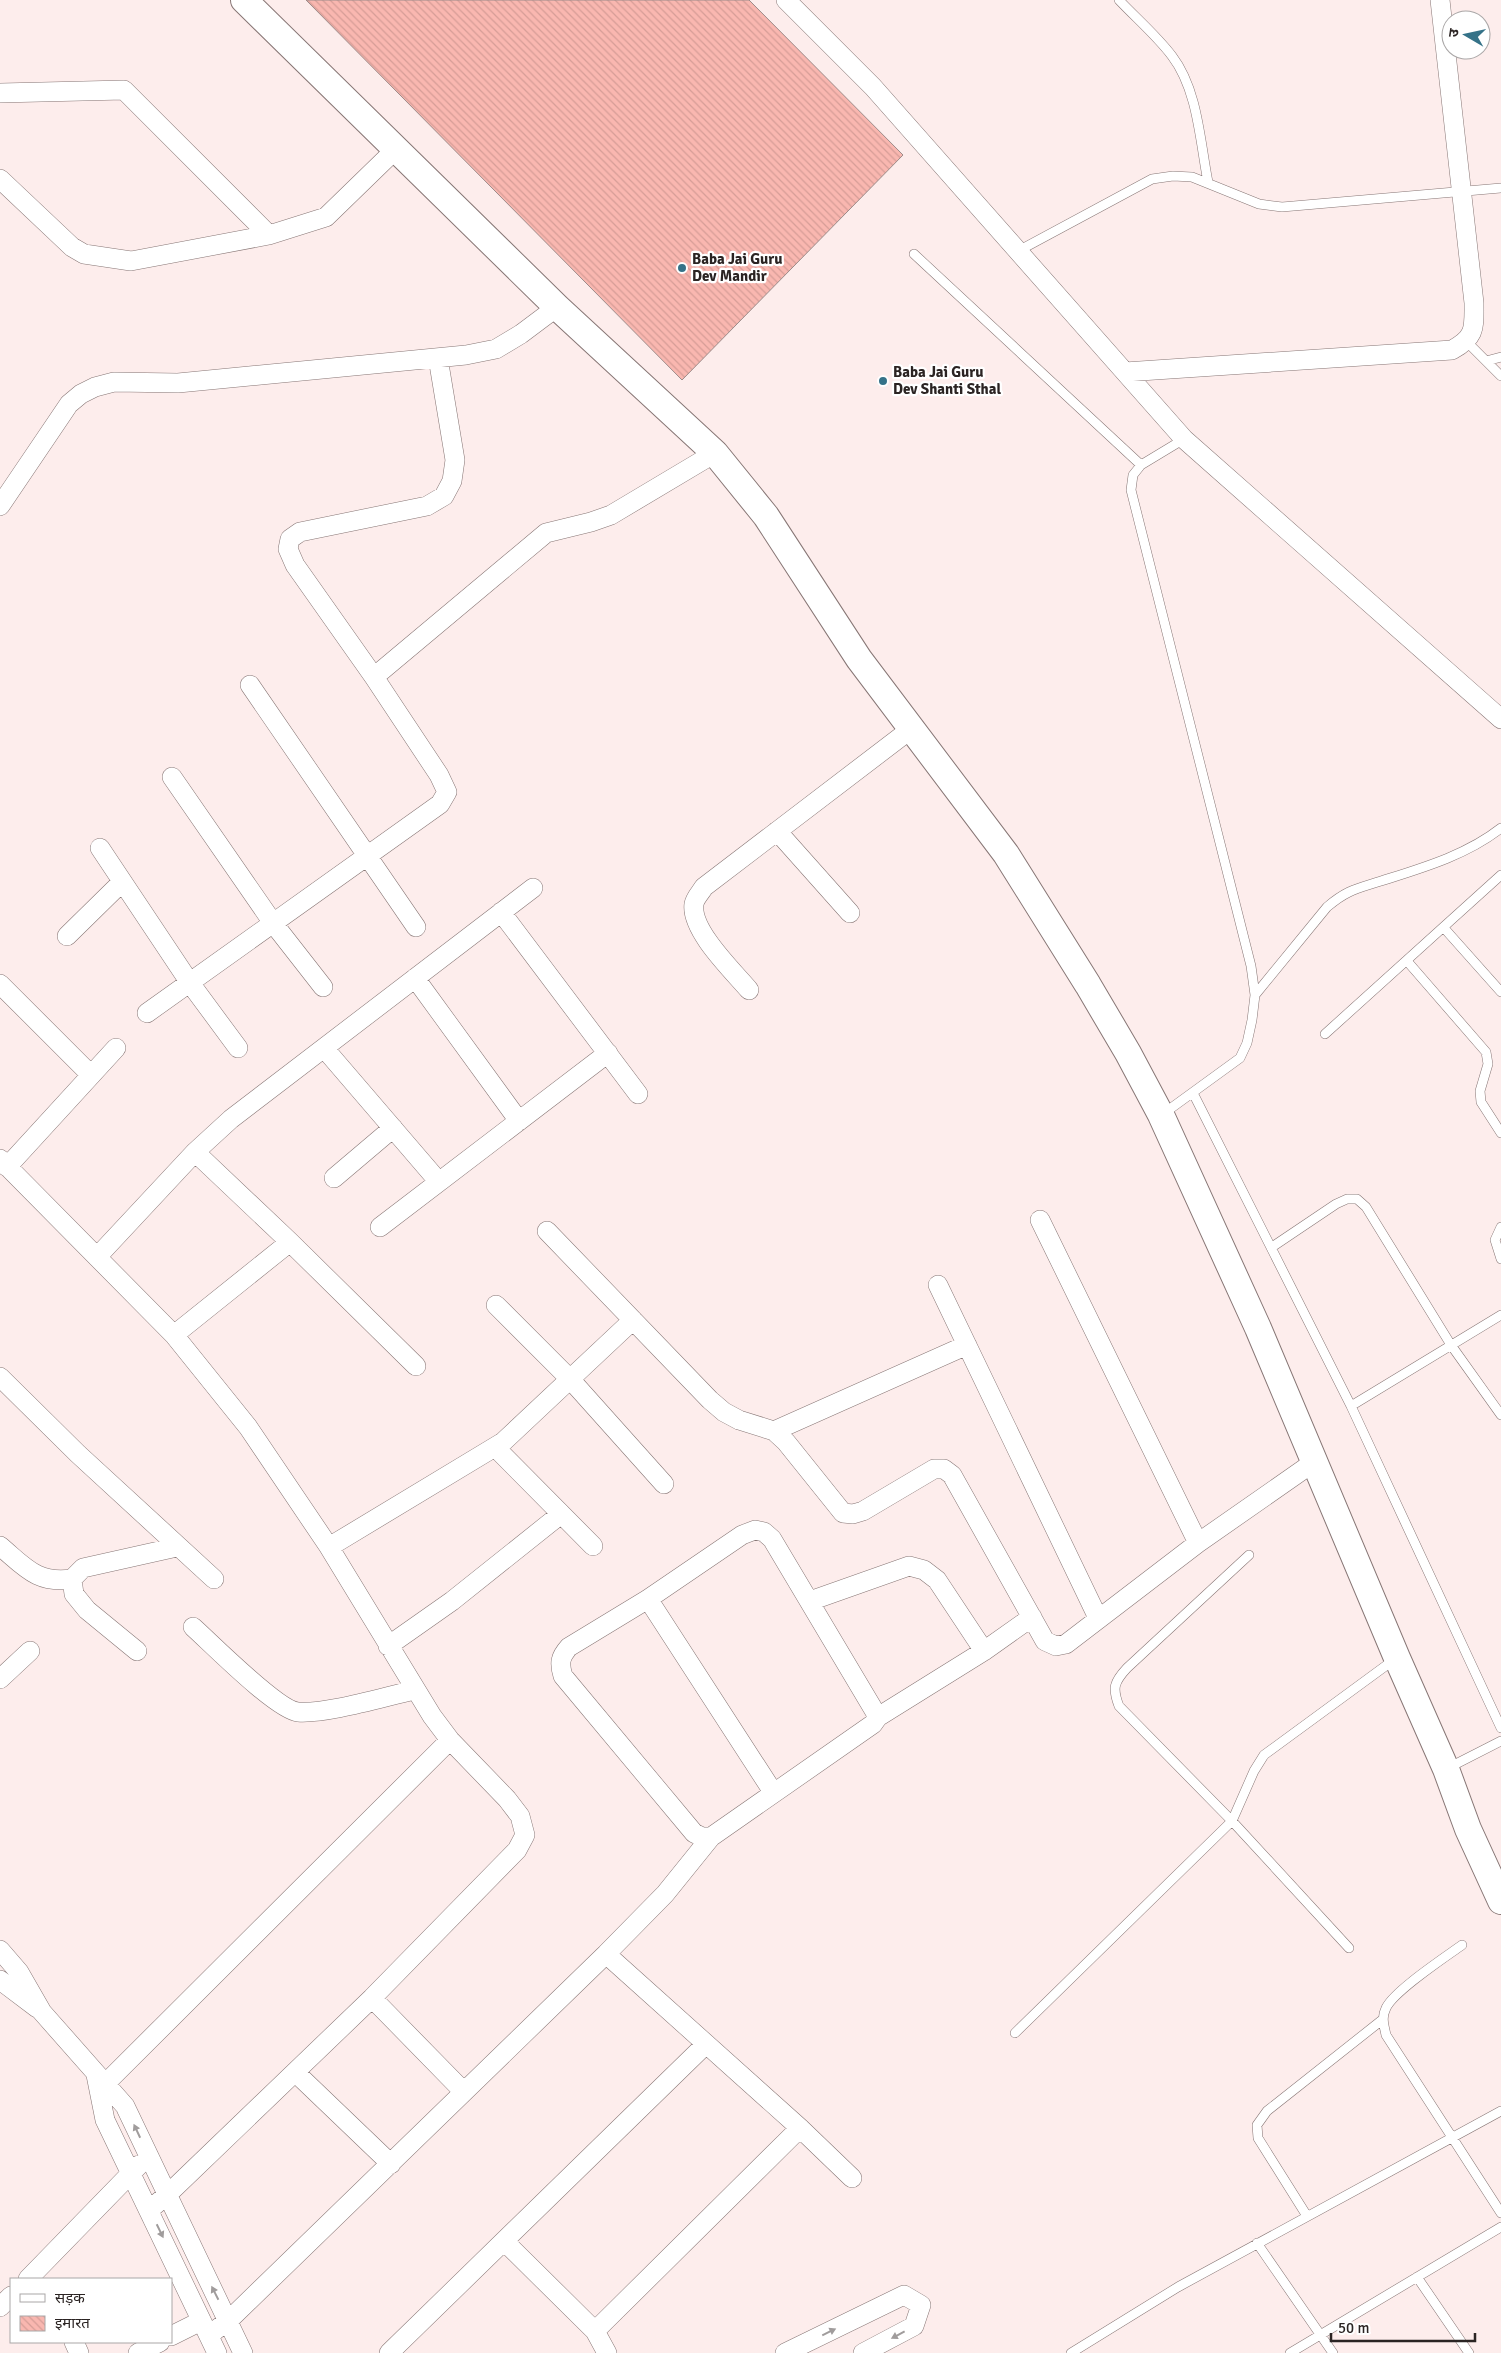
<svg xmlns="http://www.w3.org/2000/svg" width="1501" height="2353" font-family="Signika,'Noto Sans Devanagari',sans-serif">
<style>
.building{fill:url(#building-back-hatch);stroke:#9c8b89}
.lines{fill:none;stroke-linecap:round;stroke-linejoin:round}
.lane-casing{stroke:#877675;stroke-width:10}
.street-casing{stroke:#877675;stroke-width:20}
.secondary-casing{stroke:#877675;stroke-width:28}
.lane{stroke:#fff;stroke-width:9}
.street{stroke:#fff;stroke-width:19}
.secondary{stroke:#fff;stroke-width:26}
.oneway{fill:#a09c9c}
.poi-dot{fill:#357288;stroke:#fff;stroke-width:2}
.labels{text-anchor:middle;stroke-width:4.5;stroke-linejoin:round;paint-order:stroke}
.poi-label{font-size:15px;font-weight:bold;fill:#2b2423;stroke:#fff;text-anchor:start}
</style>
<defs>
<pattern id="building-back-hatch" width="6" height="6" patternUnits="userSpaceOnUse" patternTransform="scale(1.25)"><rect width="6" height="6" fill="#f9b7b0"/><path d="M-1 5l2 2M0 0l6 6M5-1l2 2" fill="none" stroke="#d69d97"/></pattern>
</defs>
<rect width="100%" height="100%" fill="#fdedec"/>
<path class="building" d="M306,0h443l154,155 -221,225z"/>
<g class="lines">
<defs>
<path id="lane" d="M1119,0c17,18 38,36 53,56 26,34 28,86 36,126
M1018,251l134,-72 21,-3 19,1 67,27 23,3 219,-19
M914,254l227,211
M1467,342l34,34
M1486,361l15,-4
M1444,928l57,64
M1407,961l79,91 2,12 -8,27 1,11 20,31
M1255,995l72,-88c20,-17 29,-18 54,-26 41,-13 86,-26 120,-53
M1325,1034l176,-159
M1193,1093l158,313 150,322
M1163,1114l77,-56 7,-15 5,-23 3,-25 -4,-29 -120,-476 2,-15 8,-10 43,-26
M1501,1227l-6,13 6,19
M1272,1247l64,-43 11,-5h10l9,8 85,138 50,70
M1351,1406l150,-91
M1249,1555l-122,113c-13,14 -15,20 -8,38l113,115 117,127
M1448,1768l53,-27
M1462,1945c-18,13 -68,46 -76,63 -5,10 -2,17 0,27l115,178
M1015,2033l217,-212 22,-50 10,-16 131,-96
M1307,2216l-49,-78 -1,-13 10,-14 115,-91
M1257,2243l76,110
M1417,2277l52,76
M1071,2353l107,-66 323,-176
M1290,2353l211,-126"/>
<path id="street" d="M786,0l87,87 311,352 317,280
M0,93l124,-3 145,145
M0,179l72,68 12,7 47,7 138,-26 57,-18 70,-68
M1125,372l327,-22c24,-13 22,-22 22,-47l-34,-303
M0,506l69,-102 12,-10 14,-7 19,-5 64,1 288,-28 30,-6 25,-15 36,-27
M374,677l172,-144 45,-11 20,-7 104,-62
M250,685l166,242
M172,777l101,146 50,64
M777,831l73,82
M100,848l90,135 48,65
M501,912l137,182
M67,936l55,-54
M415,978l104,143
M0,984l91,91
M749,990c-16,-19 -59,-60 -55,-86 1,-6 7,-12 10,-17l207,-158
M147,1013l293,-209 7,-12 -8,-17 -65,-98 -79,-112 -7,-16 2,-10 10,-7 127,-26 17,-10 8,-15 3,-21 -17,-102
M324,1048l115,134
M195,1152l95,90 126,124
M0,1159l174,176 74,92 81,120 103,169 18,24 57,59 13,17 5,19 -8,15 -145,148 -205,197 -18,15
M7,1167l109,-119
M334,1178l59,-50
M1040,1220l158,323
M380,1227l228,-174
M547,1231l163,169 14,12 15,8 35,11 12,11 57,71 10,1 10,-3 71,-42h10l8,6 93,166 11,5 10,-2 132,-101 116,-81
M97,1257l98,-105 36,-33 302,-231
M938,1285l160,333
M496,1305l74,74 94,105
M174,1335l116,-93
M0,1377l78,77 136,125
M774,1431l193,-86
M495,1447l98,99
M755,1530l9,2 8,7 106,178 -5,7 -162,113h-9l-8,-4 -131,-157c-4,-13 -3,-19 6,-29l79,-48 94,-64z
M0,1546c25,21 37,38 72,33
M329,1547l174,-105 130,-122
M648,1599l125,193
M810,1601l99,-35 15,4 13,10 47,71
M193,1627c19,17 84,83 105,85 30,2 85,-15 117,-22
M388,1646l64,-45 109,-87
M137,1651l-50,-41 -13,-16 -2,-15 11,-11 94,-21
M0,1679l30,-28
M878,1717l106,-66 48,-34
M0,1950l19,22 23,40 83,94 118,247
M606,1954l194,174 52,50
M0,1980l37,28
M372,1998l92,94
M296,2073l95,91
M96,2075l9,45 112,233
M105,2084l345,-344
M505,2242l90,89 12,22
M28,2279l111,-114
M0,2307l11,-11
M595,2331l205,-203
M209,2335l20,-15 377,-366 59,-60 46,-57
M171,2336l30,-15
M74,2342l5,11
M138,2353l22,-11
M389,2353l317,-309
M785,2353l119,-58 17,10 -7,21 -51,27"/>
<path id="secondary" d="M244,0l313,307 158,146 51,63 93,143 147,195 82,131 40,68 33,62 97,213 139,330 49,111 22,60 33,72"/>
</defs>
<use href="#lane" class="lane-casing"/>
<use href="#street" class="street-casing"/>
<use href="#secondary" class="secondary-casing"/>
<use href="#lane" class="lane"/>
<use href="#street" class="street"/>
<use href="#secondary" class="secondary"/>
</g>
<defs><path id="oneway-solid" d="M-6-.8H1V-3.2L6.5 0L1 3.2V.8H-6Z" transform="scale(1.25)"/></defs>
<g class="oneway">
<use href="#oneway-solid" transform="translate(137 2131) rotate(-115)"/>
<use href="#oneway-solid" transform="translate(160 2231) rotate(64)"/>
<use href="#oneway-solid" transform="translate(215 2293) rotate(-117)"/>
<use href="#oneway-solid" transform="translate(829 2332) rotate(-26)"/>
<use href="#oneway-solid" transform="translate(898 2335) rotate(152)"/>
</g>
<g class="poi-dot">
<circle cx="682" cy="268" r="5"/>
<circle cx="883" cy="381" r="5"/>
</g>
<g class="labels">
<g class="poi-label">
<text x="692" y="264">Baba Jai Guru<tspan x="692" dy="17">Dev Mandir</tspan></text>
<text x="893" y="377">Baba Jai Guru<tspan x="893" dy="17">Dev Shanti Sthal</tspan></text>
</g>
</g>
<rect x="10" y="2278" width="162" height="65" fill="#ffffff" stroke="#aaa7a7"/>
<rect x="20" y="2294" width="25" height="8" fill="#ffffff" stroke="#aaa7a7"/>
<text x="55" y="2303" font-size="15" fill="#2b2423">सड़क</text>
<rect x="20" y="2316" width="25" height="15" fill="url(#building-back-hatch)" stroke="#aaa7a7"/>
<text x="55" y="2328" font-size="15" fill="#2b2423">इमारत</text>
<g transform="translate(1466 35) rotate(279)"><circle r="24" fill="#ffffff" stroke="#aaa7a7"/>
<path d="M0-4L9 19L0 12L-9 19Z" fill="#357288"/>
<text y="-8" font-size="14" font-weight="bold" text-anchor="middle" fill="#2b2423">उ</text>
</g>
<path d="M1331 2333v8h144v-8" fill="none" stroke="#2b2423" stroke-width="2.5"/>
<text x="1338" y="2333" font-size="15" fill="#2b2423" stroke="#ffffff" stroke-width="4" paint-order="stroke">50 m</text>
</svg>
